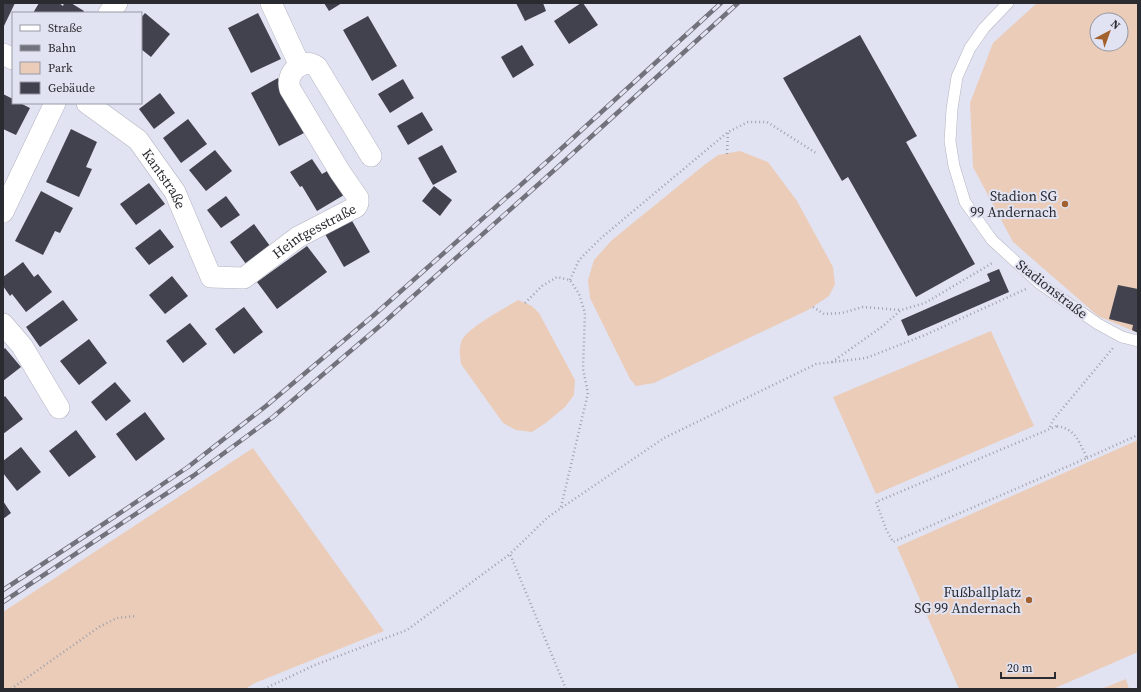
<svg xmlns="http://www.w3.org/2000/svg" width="1141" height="692" font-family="'Source Serif 4',serif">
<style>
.green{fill:#eaccb8;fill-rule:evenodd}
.building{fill:#42424e}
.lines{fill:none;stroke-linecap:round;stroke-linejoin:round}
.service-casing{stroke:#b3b4c1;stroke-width:12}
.minor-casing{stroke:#b3b4c1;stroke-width:22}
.path{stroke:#a0a1ad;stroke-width:2.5;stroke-dasharray:1 3;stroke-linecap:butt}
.service{stroke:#fff;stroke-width:11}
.minor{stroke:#fff;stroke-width:21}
.rail-casing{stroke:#71727b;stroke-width:4.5}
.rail{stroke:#e2e3f2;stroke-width:3;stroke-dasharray:9;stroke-linecap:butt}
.poi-dot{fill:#a3612e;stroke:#e2e3f2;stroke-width:1.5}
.labels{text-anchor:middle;stroke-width:4;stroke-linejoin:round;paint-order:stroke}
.street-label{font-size:14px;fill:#2a2b30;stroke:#e2e3f2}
.poi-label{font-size:14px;fill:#2a2b30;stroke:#e2e3f2;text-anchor:end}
</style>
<rect width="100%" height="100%" fill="#e2e3f2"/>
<path class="green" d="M1037,3h101v330l-40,-17 -85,-74 -40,-75 -3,-64 23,-60zM1097,20h24v24h-24z
M740,151l28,11 29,39 36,66 2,17 -6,12 -21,14 -154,73 -18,3 -6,-7 -40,-81 -2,-18 6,-20 18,-20 91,-74 15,-11z
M518,300l14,6 7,7 36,67 -1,15 -9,12 -18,15 -15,10 -16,-2 -13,-7 -42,-59c-1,-8 -2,-15 0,-22 4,-13 44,-34 57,-42z
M991,331l43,95 -158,68 -43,-97z
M1138,440v212l-85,37h-94l-62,-142z
M253,448l131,183 -129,52 -10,6h-242v-77z
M1126,679l3,10h-28z"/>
<path class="building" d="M3,3h12l-12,25z
M39,3h20l4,3 1,-3h7l13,8 -1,2h-50z
M324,3h18l-13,8z
M516,3h27l3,8 -21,10z
M581,3h2l15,22 -29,19 -15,-23z
M145,13l25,21 -19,23 -10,-8v-31z
M258,13l23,46 -30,14 -23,-45z
M368,16l29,50 -25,15 -29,-51z
M860,35l57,101 -11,6 69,122 -59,33 -68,-120 -6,4 -59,-103z
M522,45l12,20 -21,13 -12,-21z
M278,78l28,54 -27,14 -28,-53z
M403,79l11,19 -24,15 -12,-19z
M160,93l15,20 -21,16 -15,-20z
M3,94l10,5v4h7l10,5 -14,27 -13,-6z
M422,112l11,18 -25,15 -11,-19z
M188,119l19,25 -26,19 -18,-25z
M71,129l26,13 -11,25 6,2 -13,28 -33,-15z
M442,145l15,27 -24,13 -15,-27z
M215,150l17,21 -26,20 -17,-21z
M312,159l10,15 7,-4 15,25 -27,16 -15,-25 -2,1 -10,-15z
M149,183l16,21 -29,21 -16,-21z
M434,186l18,14 -12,16 -18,-15z
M41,191l32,17 -13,25 -5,-2 -12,24 -28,-14z
M226,196l14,19 -19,13 -14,-18z
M351,219l19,33 -26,15 -19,-33z
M254,224l16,22 -24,18 -16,-22z
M160,229l14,18 -25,18 -14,-17z
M307,246l20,26 -50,37 -20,-27z
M23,262l11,15 4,-3 14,18 -26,20 -14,-18 -2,2 -7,-10v-9z
M999,269l10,23 -101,44 -7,-16 89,-39 -3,-7z
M172,276l16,20 -23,18 -16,-19z
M1118,285l20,4v44l-6,-3 1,-5 -24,-6z
M63,300l15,20 -38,27 -14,-20z
M244,307l19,25 -29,22 -19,-25z
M190,323l17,21 -24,19 -17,-22z
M89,339l18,24 -28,22 -19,-24z
M5,348l16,19 -18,14v-31z
M115,382l16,19 -25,20 -15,-19z
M5,396l18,23 -20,15v-36z
M145,412l20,27 -29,22 -20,-27z
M76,430l20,27 -27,20 -20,-26z
M21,447l20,25 -24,19 -14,-18v-12z
M3,501l8,12 -8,6z"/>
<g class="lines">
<defs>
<path id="service" d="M1008,3l-24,25 -14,20 -13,29 -5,32 -2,32 4,25 11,36 27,38 47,43 59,41 24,13 16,4"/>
<g id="minor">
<path d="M271,3l29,63"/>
<path d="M109,13l8,-10"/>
<path d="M3,54l10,5"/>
<path id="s1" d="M87,103l51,37 37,52 36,85 33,1 54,-41 58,-30 2,-4v-5l-18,-26 -50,-83c-5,-16 13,-33 27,-22l54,89"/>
<path d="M3,212l52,-109"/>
<path d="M3,324l19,22 37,62"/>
</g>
</defs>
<use href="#service" class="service-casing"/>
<use href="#minor" class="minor-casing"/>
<path class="path" d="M727,154l1,-22
M570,280l9,-20 22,-22 127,-106 20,-10h19l49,31
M525,303l17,-17 15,-9 13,3 9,14 6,19 -2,56 5,24 -27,114
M813,307l11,7 18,-1 21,-6 38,3
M832,362l51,-36 18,-16 24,-7 69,-41
M1057,426c19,3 22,16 30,32l-194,84 -7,-13 -10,-27z
M1050,427l3,-7 60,-72
M1087,458l51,-23
M11,689l88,-62 18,-9 19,-2
M264,689l51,-24 92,-35 103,-76
M566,689l-56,-135 38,-37 116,-79 152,-74 50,-6 59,-23 101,-46"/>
<use href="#service" class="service"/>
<use href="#minor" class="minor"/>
<defs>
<path id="rail" d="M3,590l111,-73 74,-50 78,-61 108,-91 177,-157 170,-155
M3,602l190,-126 80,-59 108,-92 179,-160 178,-162"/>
</defs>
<use href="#rail" class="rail-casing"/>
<use href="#rail" class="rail"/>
</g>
<g class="poi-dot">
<circle cx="1065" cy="204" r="4"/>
<circle cx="1029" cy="600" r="4"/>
</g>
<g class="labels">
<g class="street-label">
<text dy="5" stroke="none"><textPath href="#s1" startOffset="110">Kantstraße</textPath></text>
<text dy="5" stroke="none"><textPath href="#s1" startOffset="337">Heintgesstraße</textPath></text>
<text transform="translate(1052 289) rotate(38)" y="5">Stadionstraße</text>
</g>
<g class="poi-label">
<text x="1057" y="201">Stadion SG<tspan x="1057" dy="16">99 Andernach</tspan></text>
<text x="1021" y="597">Fußballplatz<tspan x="1021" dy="16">SG 99 Andernach</tspan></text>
</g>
</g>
<rect width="1141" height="692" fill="none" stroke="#2a2b30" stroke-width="8"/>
<rect x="12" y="12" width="130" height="92" fill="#e2e3f2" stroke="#9899a4"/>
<rect x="20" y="25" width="20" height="6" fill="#ffffff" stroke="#9899a4"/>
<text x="48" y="32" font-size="12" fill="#2a2b30">Straße</text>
<rect x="20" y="45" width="20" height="6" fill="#71727b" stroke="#9899a4"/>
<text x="48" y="52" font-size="12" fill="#2a2b30">Bahn</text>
<rect x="20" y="62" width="20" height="12" fill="#eaccb8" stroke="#9899a4"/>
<text x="48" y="72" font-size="12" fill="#2a2b30">Park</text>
<rect x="20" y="82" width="20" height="12" fill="#42424e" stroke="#9899a4"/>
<text x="48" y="92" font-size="12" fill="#2a2b30">Gebäude</text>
<g transform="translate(1109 32) rotate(41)"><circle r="19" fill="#e2e3f2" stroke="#9899a4"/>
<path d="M0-3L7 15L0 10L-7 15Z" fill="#a3612e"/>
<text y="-6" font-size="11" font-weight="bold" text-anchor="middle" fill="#2a2b30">N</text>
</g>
<path d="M1001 672v6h54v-6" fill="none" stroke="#2a2b30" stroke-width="2"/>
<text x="1007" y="672" font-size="12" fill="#2a2b30" stroke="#e2e3f2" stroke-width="3" paint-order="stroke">20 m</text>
</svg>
